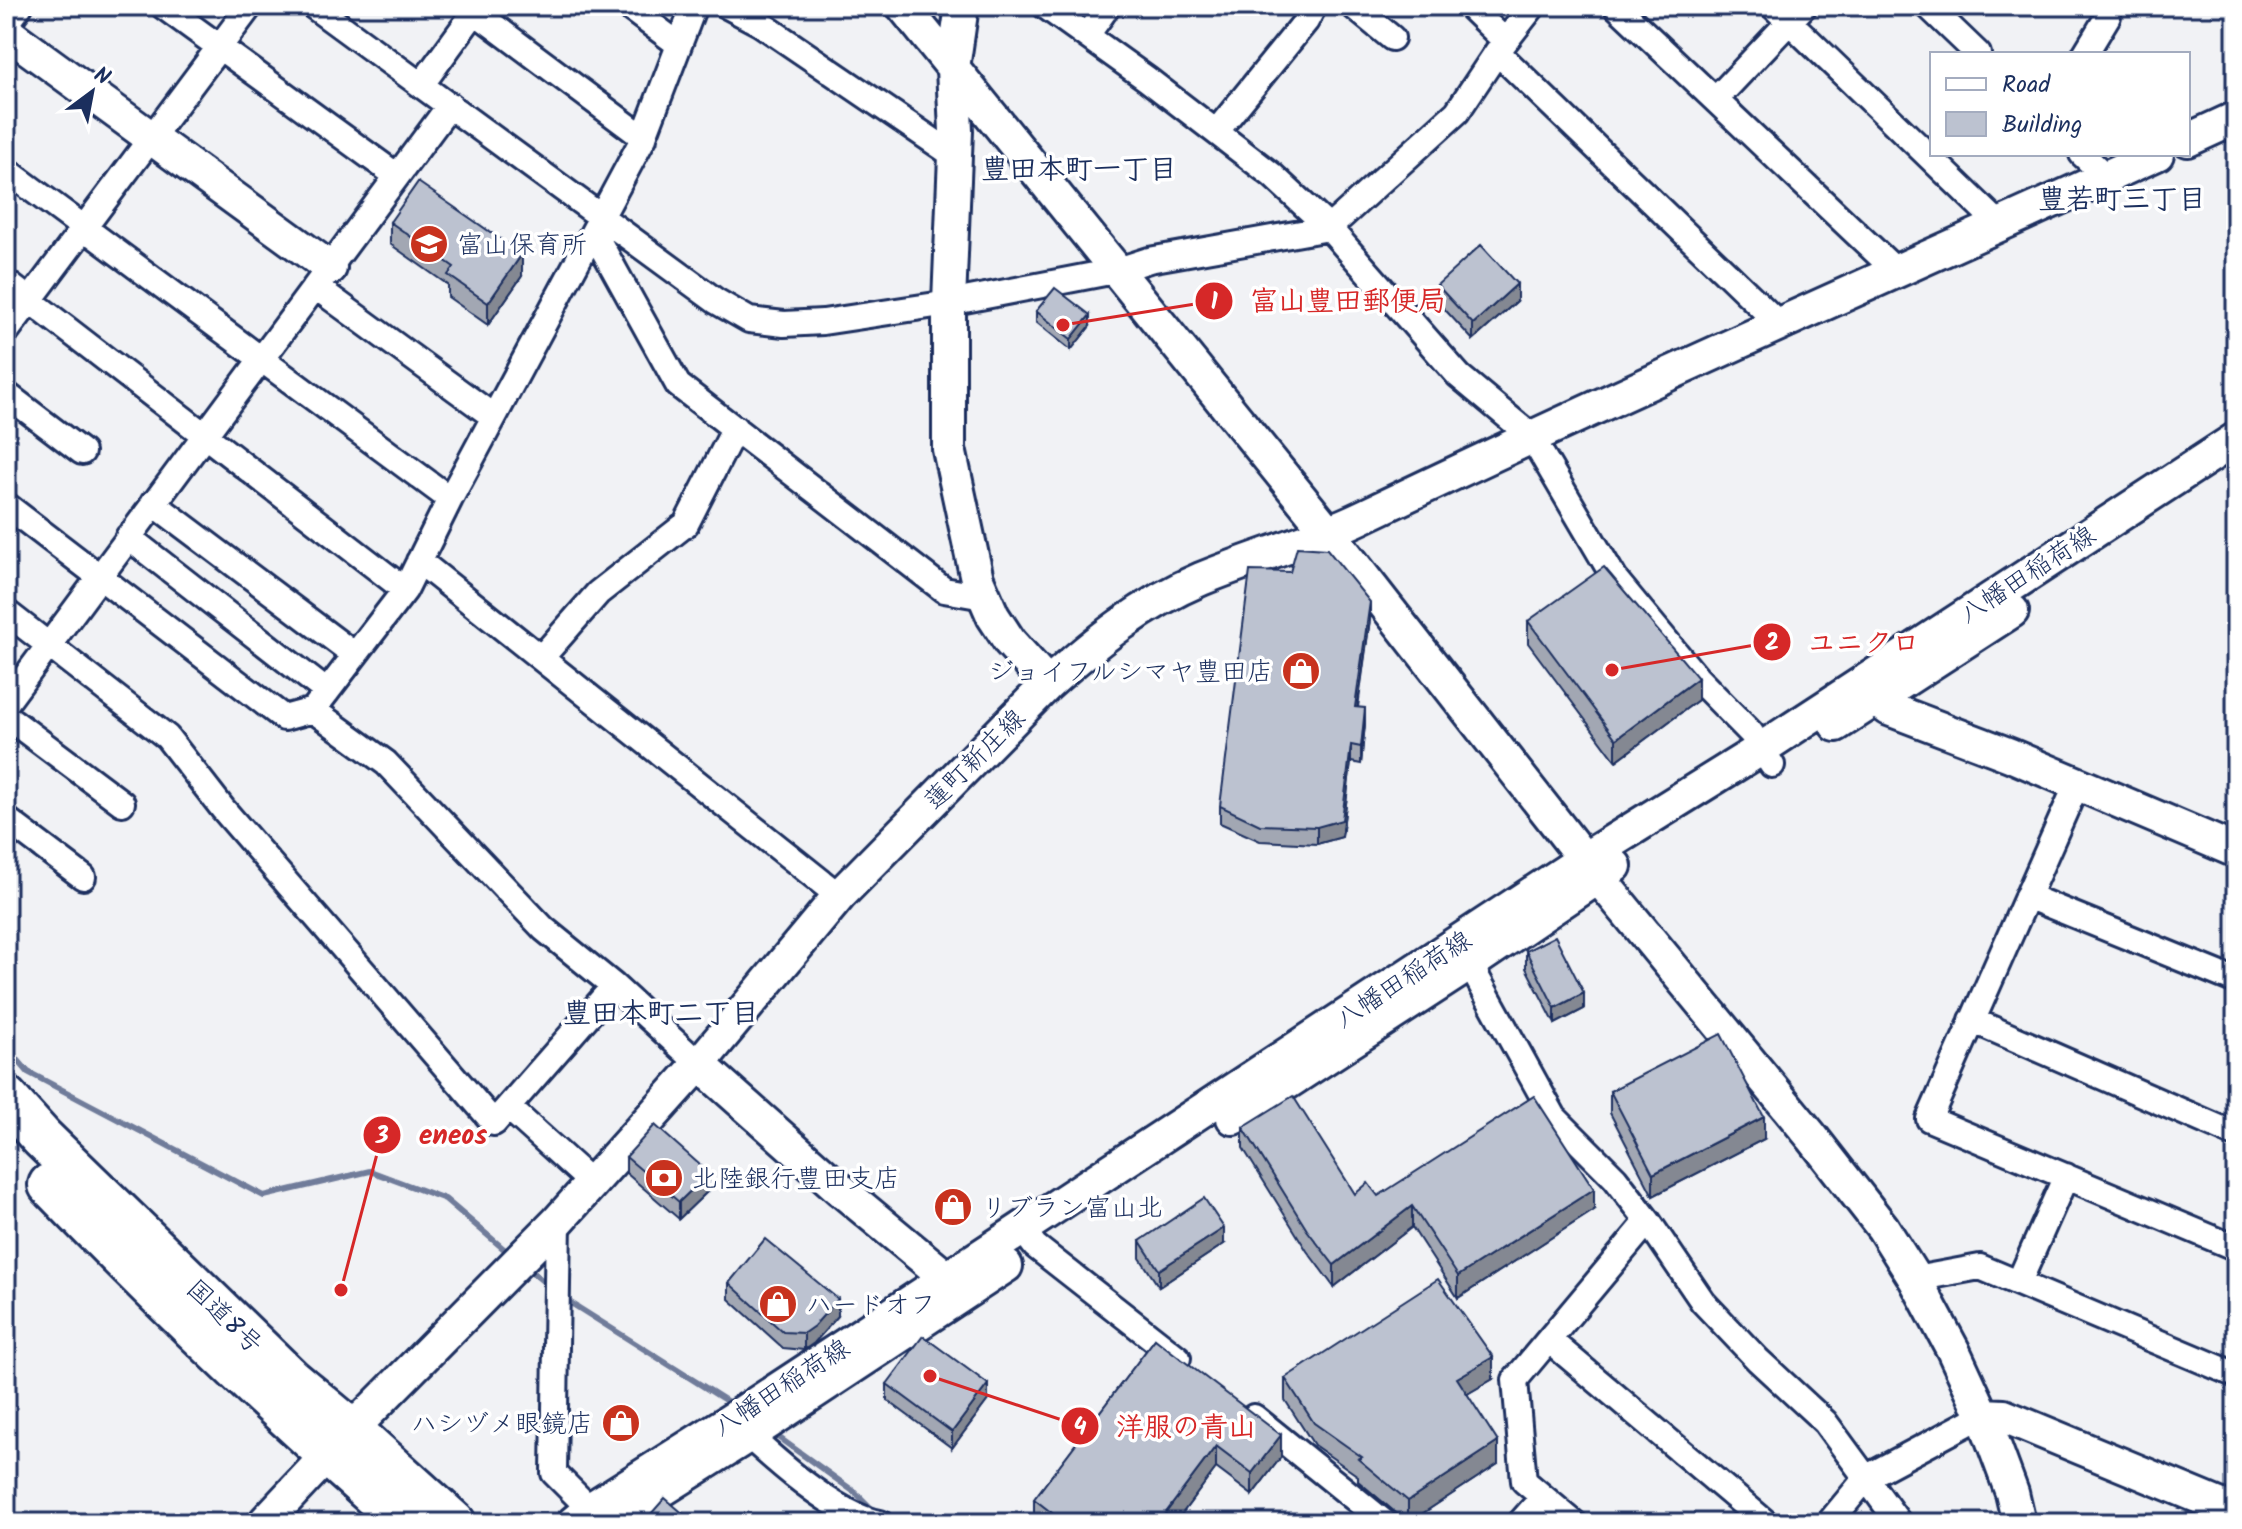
<svg xmlns="http://www.w3.org/2000/svg" width="2242" height="1529" font-family="Kalam,'Klee One',sans-serif">
<style>
.lines{fill:none;stroke-linecap:round;stroke-linejoin:round}
.stream{stroke:#707c9a;stroke-width:6}
.street-casing{stroke:#1b2f5e;stroke-width:30}
.secondary-casing{stroke:#1b2f5e;stroke-width:38}
.highway-casing{stroke:#1b2f5e;stroke-width:48}
.street{stroke:#fff;stroke-width:24}
.secondary{stroke:#fff;stroke-width:32}
.highway{stroke:#fff;stroke-width:42}
.wall{fill:#a2a7b3;stroke:#1b2f5e;stroke-width:2}
.shaded-wall{fill:#848892;stroke:#1b2f5e;stroke-width:2}
.building{fill:#bcc2d0;stroke:#1b2f5e;stroke-width:2}
.labels{text-anchor:middle;stroke-width:7;stroke-linejoin:round;paint-order:stroke}
.poi-label{font-size:26px;fill:#1b2f5e;stroke:#fff;text-anchor:start}
.street-label{font-size:26px;fill:#1b2f5e;stroke:#fff}
.neighbourhood-label{font-size:28px;font-weight:bold;fill:#1b2f5e;stroke:#fff}
.leader{fill:none;stroke:#d62828;stroke-width:3}
.callout-dot{fill:#d62828;stroke:#fff;stroke-width:3}
.mark-label{font-size:24px;text-anchor:middle;font-weight:bold;fill:#fff}
.callout-label{font-size:28px;text-anchor:middle;font-weight:bold;fill:#d62828;stroke:#fff;stroke-width:7;stroke-linejoin:round;paint-order:stroke}
</style>
<rect width="100%" height="100%" fill="#f1f2f5"/>
<filter id="ink" filterUnits="userSpaceOnUse"><feTurbulence type="fractalNoise" baseFrequency=".0125" numOctaves="2"/><feDisplacementMap in="SourceGraphic" scale="16" xChannelSelector="R" yChannelSelector="G"/><feConvolveMatrix kernelMatrix="1 2 1 2 8 2 1 2 1" color-interpolation-filters="sRGB"/></filter>
<g filter="url(#ink)">
<g class="lines">
<path class="stream" d="M6,1046l22,26 236,124 106,-25 75,28 66,56
M526,1267l25,21
M563,1298l170,107
M771,1432l85,61 20,20"/>
<defs>
<path id="street" d="M163,6l234,170
M313,6l403,295 33,19 35,4 39,-2 126,-19 166,-32 34,-11 180,-32 128,-116 40,-60 36,-46
M467,6l177,132
M627,6l51,38
M727,6l34,18 194,132
M1045,6l102,73 125,96 57,53 130,148 72,60 84,143 82,99 54,55 21,32
M1353,6l39,32
M1469,6l36,35
M1616,6l279,264
M1773,6l228,220
M1928,6l50,48
M6,25l14,-19
M1087,35l21,-29
M1497,52l281,271
M2085,54l23,-38
M422,84l57,-78
M1716,99l88,-93
M1216,132l90,-111 8,-15
M2082,154l24,23
M6,170l444,329
M594,233l84,152 266,205 40,7
M6,282l399,308
M316,287l178,130
M6,332l244,-326
M6,394l76,58
M153,503l202,152
M6,505l278,213 29,-8 92,-120 45,-91 193,-360 51,-133
M128,537l199,155
M419,561l420,335
M6,612l161,125 56,72 271,314 120,-137
M541,658l57,-65 88,-69 49,-96
M6,703l444,-598
M313,710l73,53 158,166 70,57 85,78
M6,716l116,87
M2077,784l-148,335 307,129
M6,819l77,58
M2027,896l209,85
M1463,952l91,165 61,61 33,43 55,81 55,58 67,62 74,101
M1972,1020l264,115
M508,1107l84,76
M558,1221l-4,252 36,36
M1023,1230l12,16 14,11 129,101
M1915,1279l65,-12 256,108
M2019,1282l47,-106
M1549,1340l217,183
M1254,1417l131,106
M736,1424c34,32 98,91 144,99
M1520,1523l23,-26
M1574,1523l-50,-42 -9,-101 133,-159
M1829,1523l38,-46 116,-62"/>
<path id="secondary" d="M903,6l426,527 269,344 214,260 71,91 32,51 38,71 30,65 29,78 7,30
M6,32l324,236
M2188,140l48,-22
M1048,684c47,-42 94,-80 153,-105 53,-22 109,-37 161,-62 263,-126 530,-243 795,-363
M1863,690l26,19 121,46 226,96
M1836,725l176,-114
M699,1064l142,126 106,88 11,17
M1233,1118l237,-154 145,-98
M1983,1415l21,1 232,96
M264,1523l87,-93 207,-209 141,-157 140,-168 209,-212 -38,-42 -17,-26 -16,-37 -28,-130v-146l7,-172 -3,-63 9,-62
M573,1523l17,-14 141,-89 853,-561 177,-110 475,-310
M610,1523l138,-87 258,-170"/>
<path id="highway" d="M6,1098l36,40 249,242 60,50 103,93
M50,1185c114,118 232,230 355,338"/>
</defs>
<use href="#street" class="street-casing"/>
<use href="#secondary" class="secondary-casing"/>
<use href="#highway" class="highway-casing"/>
<use href="#street" class="street"/>
<use href="#secondary" class="secondary"/>
<use href="#highway" class="highway"/>
</g>
<path class="wall" d="M390,222l132,54 -34,49 -40,-28v-12l-58,-41z
M1437,285l80,16 -44,39 -36,-39z
M1036,311l54,15 -19,24 -35,-28z
M1370,619l-12,88 7,17 -4,40 -10,-2 -9,75 -25,7 -57,-3 -40,-18v-17z
M1528,621l170,79 -82,61 -88,-118z
M1526,951l58,58 -29,15 -29,-56z
M1610,1091l154,48 -111,57 -43,-83z
M1243,1127l112,67 239,16 -136,88 -46,-71 -78,60 -27,-36 -64,-103z
M626,1157l83,33 -30,29 -53,-46z
M1140,1241l84,3 -65,43 -19,-29z
M729,1283l109,33 -24,27 -10,7 -21,-2 -54,-49z
M1155,1339l126,118 -29,38 -36,-27 -41,55h-139l-2,-2v-22z
M1285,1378l208,1 -26,15 31,70 -90,59 -50,-42v-5l-44,-31 -29,-45z
M887,1384l101,16 -36,48 -65,-48z"/>
<path class="shaded-wall" d="M522,254v22l-34,49v-22z
M1517,284v17l-44,39v-16z
M9,290v13l-3,4v-13z
M1090,315v11l-19,24v-11z
M1370,602v17l-15,105v-17z
M1698,678v22l-82,61v-22z
M1365,708v16l-4,40v-17z
M1351,745v17l-9,75 -25,7v-17z
M1584,993v16l-29,15v-16z
M1764,1117v22l-111,57v-22z
M709,1173v17l-30,29v-17z
M1594,1189v21l-136,88v-22z
M1412,1206v21l-78,60v-22z
M1224,1228v16l-65,43v-17z
M838,1299v17l-24,27 -10,7v-17z
M1493,1357v22l-36,21v-22z
M988,1384v16l-36,48v-16z
M1281,1435v22l-29,38v-22z
M1498,1442v22l-90,59v-22z
M1216,1446v22l-41,55h-17z"/>
<path class="building" d="M418,182l104,72 -34,49 -40,-28 6,-8 -64,-45z
M1481,245l36,39 -44,40 -36,-39z
M1055,288l35,27 -19,24 -35,-28z
M1297,547l30,2 43,53 -15,105 10,1 -4,39 -10,-2 -9,75 -25,7 -57,-2 -40,-19 30,-235 40,1z
M1604,567l94,111 -82,61 -88,-118z
M1555,936l29,57 -29,15 -29,-57z
M1721,1034l43,83 -111,57 -43,-83z
M1293,1096l62,98 13,-11 10,13 156,-100 60,93 -136,87 -46,-70 -78,59 -27,-35 -64,-103z
M655,1125l54,48 -30,29 -53,-45z
M1204,1198l20,30 -65,42 -19,-29z
M765,1239l73,60 -24,27 -10,7 -21,-1 -54,-49z
M1438,1279l55,78 -36,21 41,64 -90,59 -50,-42 4,-2 -48,-34 -29,-45z
M923,1336l65,48 -36,48 -65,-48z
M1155,1339l126,96 -29,38 -36,-27 -58,77h-93l-31,-24z
M665,1498l29,25h-51z
M300,1515l6,8h-18z"/>
</g>
<defs>
<symbol id="school-disc" viewBox="-11 -11 22 22"><circle r="9.5" fill="#c8321e" stroke="#fff"/><path d="M0-5L7-2L0 1L-7-2ZM-4 1L0 2.5L4 1V4Q0 6-4 4Z" fill="#fff"/></symbol>
<symbol id="shop-disc" viewBox="-11 -11 22 22"><circle r="9.5" fill="#c8321e" stroke="#fff"/><path d="M-5-2.5h2.3a2.7 3.5 0 0 1 5.4 0H5L5.5 6h-11ZM-1.5-2.5h3a1.5 2.3 0 0 0-3 0Z" fill="#fff"/></symbol>
<symbol id="bank-disc" viewBox="-11 -11 22 22"><circle r="9.5" fill="#c8321e" stroke="#fff"/><path d="M-6-4H6V4H-6ZM0-2.3a2.3 2.3 0 1 0 0 4.6a2.3 2.3 0 1 0 0-4.6Z" fill="#fff"/></symbol>
</defs>
<g fill-rule="evenodd">
<use href="#school-disc" x="407" y="222" width="44" height="44"/>
<use href="#shop-disc" x="1279" y="649" width="44" height="44"/>
<use href="#bank-disc" x="642" y="1156" width="44" height="44"/>
<use href="#shop-disc" x="931" y="1185" width="44" height="44"/>
<use href="#shop-disc" x="756" y="1282" width="44" height="44"/>
<use href="#shop-disc" x="599" y="1401" width="44" height="44"/>
</g>
<g class="labels">
<g class="poi-label">
<text x="457" y="253">富山保育所</text>
<text x="1273" y="680" text-anchor="end">ジョイフルシマヤ豊田店</text>
<text x="692" y="1187">北陸銀行豊田支店</text>
<text x="981" y="1216">リブラン富山北</text>
<text x="806" y="1313">ハードオフ</text>
<text x="593" y="1432" text-anchor="end">ハシヅメ眼鏡店</text>
</g>
<g class="street-label">
<text transform="translate(2027 574) rotate(-33)" y="9">八幡田稲荷線</text>
<text transform="translate(974 759) rotate(-45)" y="9">蓮町新庄線</text>
<text transform="translate(1403 979) rotate(-33)" y="9">八幡田稲荷線</text>
<text transform="translate(225 1316) rotate(44)" y="9">国道8号</text>
<text transform="translate(781 1387) rotate(-33)" y="9">八幡田稲荷線</text>
</g>
<g class="neighbourhood-label">
<text x="1079" y="178">豊田本町一丁目</text>
<text x="2122" y="208">豊若町三丁目</text>
<text x="661" y="1022">豊田本町二丁目</text>
</g>
</g>
<path class="leader" d="M1063 325L1214 301M1612 670L1772 642M341 1290L382 1135M930 1376L1080 1426"/>
<g class="callout-dot">
<circle cx="1063" cy="325" r="8"/>
<circle cx="1612" cy="670" r="8"/>
<circle cx="341" cy="1290" r="8"/>
<circle cx="930" cy="1376" r="8"/>
<circle cx="1214" cy="301" r="20"/>
<circle cx="1772" cy="642" r="20"/>
<circle cx="382" cy="1135" r="20"/>
<circle cx="1080" cy="1426" r="20"/>
</g>
<g class="mark-label">
<text x="1214" y="309">1</text>
<text x="1772" y="650">2</text>
<text x="382" y="1143">3</text>
<text x="1080" y="1434">4</text>
</g>
<g class="callout-label">
<text x="1348" y="310">富山豊田郵便局</text>
<text x="1864" y="652">ユニクロ</text>
<text x="453" y="1144">eneos</text>
<text x="1186" y="1436">洋服の青山</text>
</g>
<rect width="2242" height="1529" fill="none" stroke="#fff" stroke-width="32"/>
<rect x="16" y="16" width="2210" height="1497" fill="none" stroke="#1b2f5e" stroke-width="3" filter="url(#ink)"/>
<rect x="1930" y="52" width="260" height="104" fill="#ffffff" stroke="#a4acbf" stroke-width="2"/>
<rect x="1946" y="78" width="40" height="12" fill="#ffffff" stroke="#a4acbf" stroke-width="2"/>
<text x="2002" y="92" font-size="24" fill="#1b2f5e">Road</text>
<rect x="1946" y="112" width="40" height="24" fill="#bcc2d0" stroke="#a4acbf" stroke-width="2"/>
<text x="2002" y="132" font-size="24" fill="#1b2f5e">Building</text>
<g transform="translate(92 92) rotate(32)" stroke="#ffffff" stroke-width="6" paint-order="stroke">
<path d="M0-6L14 30L0 20L-14 30Z" fill="#1b2f5e"/>
<text y="-12" font-size="22" font-weight="bold" text-anchor="middle" fill="#1b2f5e">N</text>
</g>
</svg>
